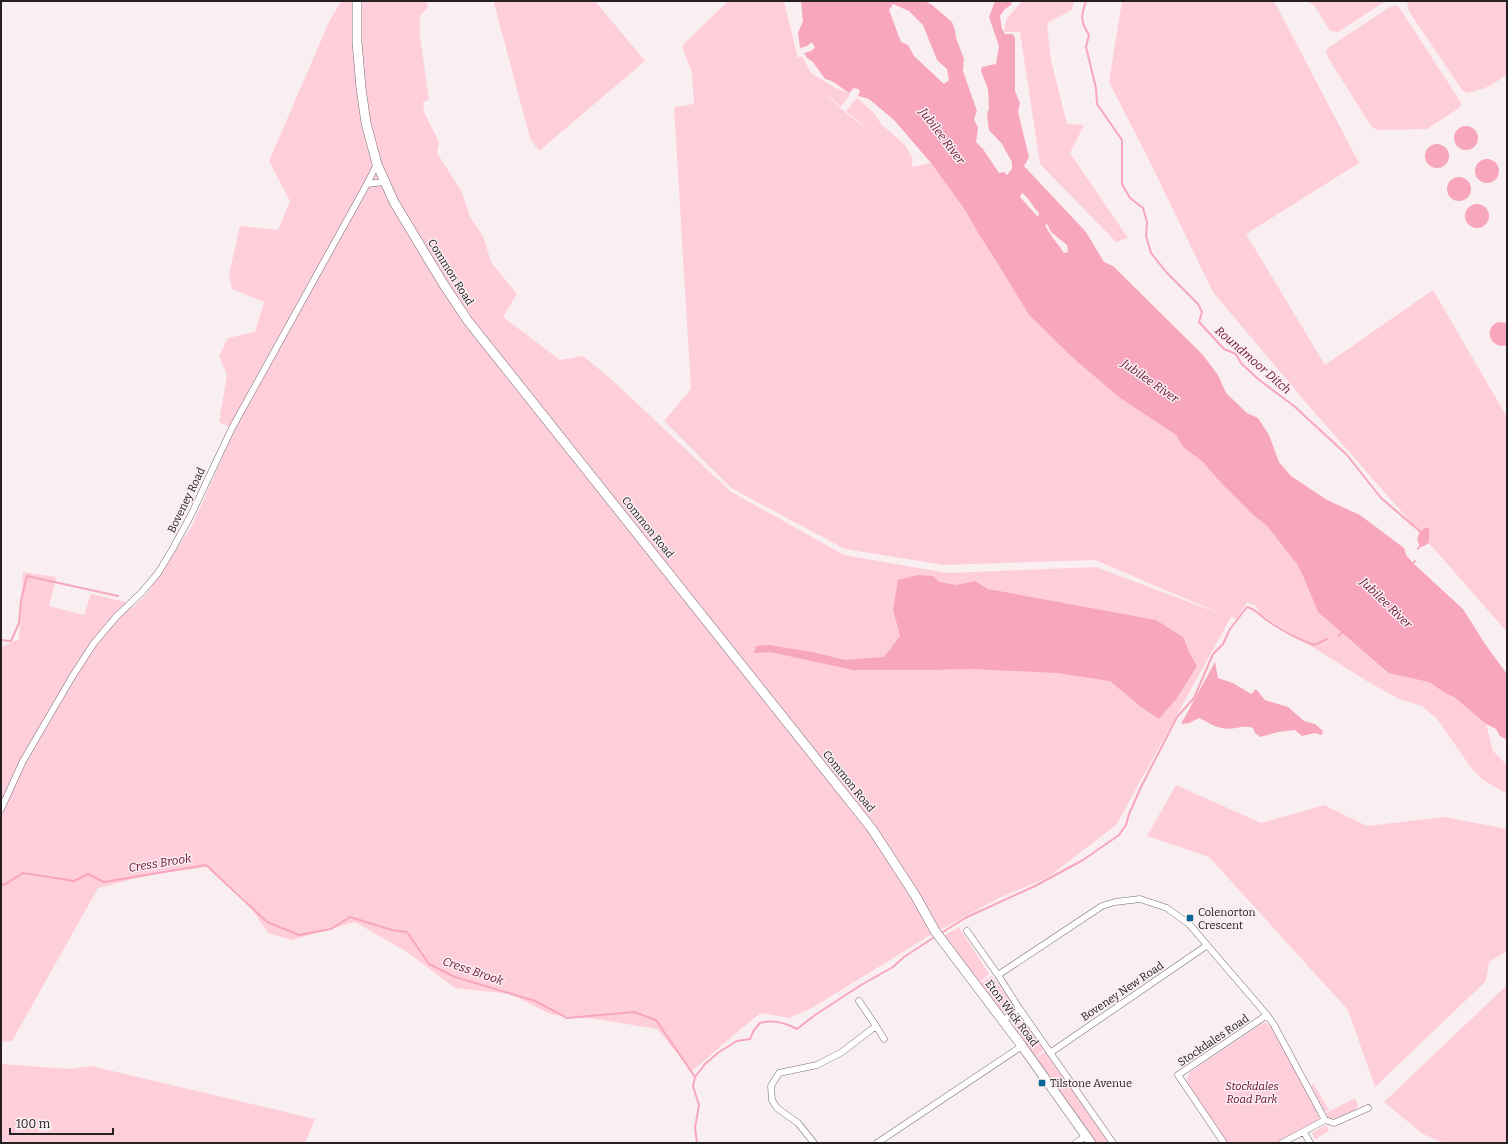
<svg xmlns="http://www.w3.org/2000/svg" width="1508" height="1144" font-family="Bitter,serif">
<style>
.green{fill:#ffcedb}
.water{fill:#f7a6be;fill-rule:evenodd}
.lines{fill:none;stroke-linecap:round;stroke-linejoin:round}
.stream{stroke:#f7a6be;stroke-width:2}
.minor-casing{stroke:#766d6f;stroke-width:7}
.secondary-casing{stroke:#766d6f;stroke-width:10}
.minor{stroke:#fff;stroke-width:6}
.secondary{stroke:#fff;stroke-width:9}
.poi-dot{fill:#0a6696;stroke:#f9eff1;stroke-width:1.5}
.labels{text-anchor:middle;stroke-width:3;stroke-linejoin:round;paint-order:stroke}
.street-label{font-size:11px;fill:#242021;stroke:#f9eff1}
.poi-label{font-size:11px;fill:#242021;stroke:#f9eff1;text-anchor:start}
.park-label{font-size:11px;font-style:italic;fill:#660533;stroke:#f9eff1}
.water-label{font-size:12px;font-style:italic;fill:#6e1039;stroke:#f9eff1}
</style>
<rect width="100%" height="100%" fill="#f9eff1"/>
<path class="green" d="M341,1h85l2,6 -8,9v21l9,63 -6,2 1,10 15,30 -2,11 25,39 8,25 13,19 8,26 26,32 -14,23 57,43 23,-4 27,22 120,113 114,64 103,18 149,-6 130,49 -131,-56 -151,5 -99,-16 -114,-61 -67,-67 27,-32 -17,-282 20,-3 -2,-31 -10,-27 46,-45h56l14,57 4,-2 9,17 23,14 16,7 -9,13 -30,-26 34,31 31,24 -30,-25 11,-13 18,16 6,10 25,22 7,13 -2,8 20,-4 34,47 15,26 11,17 38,62 45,44 46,39 56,37 7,12 20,15 18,21 33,33 12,9 31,39 6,12 15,36 69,61 42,8 18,13 7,3 32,27 7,27 14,14v29l-24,-14 -11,-11 -35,-50 -15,-13 -23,-7 -29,-16 -109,-68 -5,-9 -9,-4 -10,17 -6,-2 -115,208 -69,53 -48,20 -72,39 -115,71 -23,10 -28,-5c-24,18 -46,39 -69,58l-35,-42 -55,-9 -52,-6 -39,-20 -56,-6 -48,-36 -52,-30 -63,18 -24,-7 -24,-35 -35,-31 -56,7 -55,14 -86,153 -11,1v-395l18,-8 4,-67 33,5 -7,29 35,9 7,-21 35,8 6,6 15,-14 45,-68 43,-97 -6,-2 -10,-5 8,-47 -8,-19 9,-18 27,-6 9,-30 -32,-13 -3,-15 11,-48 38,4 12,-29 -21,-40 60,-139z
M496,1h99l50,60 -106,90 -9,-13 -36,-135z
M1022,1h52l-2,9 -25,13 4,37 16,64 17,1 -14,28 58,85 -12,4 -76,-78 -20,-132h-16l2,-12z
M1122,1h152l85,162 -113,71 79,131 108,-75 74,127v215l-199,-227 -95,-113 -67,-138 -37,-72z
M1305,1h81l-48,31 -8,-1 -12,-20 -4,-6z
M1407,1h100v73c-13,11 -23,15 -39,19l-5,-2 -51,-75 -4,-7z
M1395,5l4,2 61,94 1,4 -2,3 -32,21 -50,1 -6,-4 -44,-70 -1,-5 3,-4 61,-40z
M1176,785l85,38 63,-18 43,21 77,-9 63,12v122l-18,11 -3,19 -111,106 -27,-77 -139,-153 -62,-21z
M959,927l30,47 -9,8 -2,-1 -35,-45z
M992,976l24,33 -7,5 -7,-2 -22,-29z
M1507,985v158h-63l-21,-9 -39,-32z
M1017,1022l9,2 18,26 -9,7 -20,-27 -1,-5z
M1265,1023l7,3 48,88 -2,9 -38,20h-53l-39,-57 -1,-7 3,-7 71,-48z
M1046,1051l64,92h-15l-60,-85z
M1,1064l68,5 22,-3 224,53 -10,24h-304z
M1313,1083l16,27 -4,2 -14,-26z
M1355,1098l3,7c-6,11 -14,17 -28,15l-4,-7z
M1324,1126h3l2,5 -14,8 -3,-6z"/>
<path class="water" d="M801,1h124l7,4 20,17 3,8 1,8 8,21 -1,12 14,40 -3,8 4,9 -2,14 7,7 16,24 5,-1 3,3 5,-6v-7l-10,-18 -13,-14 -2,-16 2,-6 -1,-19 -7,-18 1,-4 14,-3 3,-18 -10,-29 6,-16h17l-1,4 -6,4 -5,7 2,13 3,5h7l3,3v54l5,12 -2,9 11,45 -5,9 62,66 18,30 9,4 89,88 16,21 8,18 21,20 11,5 11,17 10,27 12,14 36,24 33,15 44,33 2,7 7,8 50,46 22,35 22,30v66l-7,-4 -4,-7 -10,-5 -32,-27 -7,-3 -18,-12 -41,-9 -70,-61 -15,-36 -6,-12 -31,-39 -12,-9 -33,-33 -18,-21 -20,-15 -7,-12 -56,-37 -46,-39 -45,-44 -38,-62 -11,-17 -15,-26 -34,-47 -37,-43 -25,-21 -11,-3 2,-5 -2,-2 -4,-1 -5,5c-8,-5 -14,-12 -24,-14l-12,-17 -6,-4 -3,-5 7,-2 4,-3 -3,-6 -5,4 -7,2 -2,-15 5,-12zM893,4l16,7 14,14 14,35 10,9 2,11 -5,4 -30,-28 -6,-11 -7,-3 -12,-32zM1022,193c8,5 10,14 17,20l-1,4 -18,-20zM1047,224l4,8 16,13 1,7 -4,1c-6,-10 -14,-17 -19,-28z
M1454 138a12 12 0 1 1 24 0a12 12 0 1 1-24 0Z
M1425 156a12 12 0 1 1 24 0a12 12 0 1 1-24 0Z
M1475 171a12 12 0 1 1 24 0a12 12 0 1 1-24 0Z
M1447 189a12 12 0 1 1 24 0a12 12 0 1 1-24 0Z
M1465 216a12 12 0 1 1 24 0a12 12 0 1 1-24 0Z
M1498,322l9,1v22c-16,5 -25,-16 -9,-23z
M1425,528h4v15l-7,4c-8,-5 -4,-16 3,-19z
M918,575l15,1 6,6 17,3 19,-4 13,8 168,31 27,17 6,15 8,14 -20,32 -18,21 -18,-12 -31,-26 -53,-8 -86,-4 -47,1h-71l-83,-18 -16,1 2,-7 13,-1 43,7 33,8 39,-3 16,-21 -7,-27 5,-29z
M1215,662l3,16 15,5 18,11 5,-5 9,11 23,7 16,14 11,3 8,7 -1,4 -7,-2 -13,3 -7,-6 -17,2 -18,5 -5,-4 -2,-5c-10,-4 -21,3 -31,0 -8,-1 -16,-7 -23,-10l-10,5 -8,1z"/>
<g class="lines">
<path class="stream" d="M1086,1c-5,15 -6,20 3,34l-3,12 10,41 1,16 25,36v44l8,14 13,10 4,14 -1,14 5,17 16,20 31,31 4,8 -3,10 25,27 12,5 5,9 17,16 36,27 53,49 34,43 41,35
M1418,549l3,-5
M1412,565l3,-4
M1339,636l4,-5
M1,640l10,1 8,-18 2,-23 6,-24 91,20
M1,884l3,1 19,-12 51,8 14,-7 16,8 102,-17 61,57 32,13 32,-6 19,-12 42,13 15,2 22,32 26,13 80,24 32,17 67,-6 22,8 39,57
M943,932l22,-14 70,-32 48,-26 36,-25 7,-10 3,-11 12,-27 36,-70 17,-19 19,-44 10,-10 7,-15 17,-22c8,1 14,10 21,14 15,10 29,18 46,24l13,-6
M697,1143l-2,-15 4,-23 -6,-19 2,-9 10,-13 14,-12 18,-11 13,-2 4,-9 6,-7c13,-4 26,0 37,6l18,-14 46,-30 32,-18 11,-10 29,-19"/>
<defs>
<path id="minor" d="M367,184l17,-2
M1,809l22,-48 49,-84 22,-34 22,-26 26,-25 16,-19 14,-23 19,-35 41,-87 135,-244 10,-20
M967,931l31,44
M1003,1021l16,-13
M876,1026l8,13
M1050,1053l156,-107
M1325,1120l9,3 34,-15
M1304,1132l6,11
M814,1143l-16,-20 -21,-15 -5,-8 -1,-14 8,-13 38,-8 25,-13 34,-26 -17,-25
M877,1143l145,-97
M1076,1143l11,-8
M1113,1143l-94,-135 -21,-33 104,-69 13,-4 25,-3 27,9 22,16 78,91 7,10 51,95
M1224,1143l-46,-68 89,-60
M1282,1143l43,-23"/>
<path id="secondary" d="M357,1v41l4,46 5,35 11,41 17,38 50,83 24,36 404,508 43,66 20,36 87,115 69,97"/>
</defs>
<use href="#minor" class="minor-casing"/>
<use href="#secondary" class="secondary-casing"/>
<use href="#minor" class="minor"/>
<use href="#secondary" class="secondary"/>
</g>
<g class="poi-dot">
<rect x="1186" y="914" width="8" height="8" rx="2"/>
<rect x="1038" y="1079" width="8" height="8" rx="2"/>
</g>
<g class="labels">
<g class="street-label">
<text transform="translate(451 272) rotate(58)" y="4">Common Road</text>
<text transform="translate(186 500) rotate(-64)" y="4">Boveney Road</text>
<text transform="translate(648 527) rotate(51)" y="4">Common Road</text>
<text transform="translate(849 781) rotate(51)" y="4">Common Road</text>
<text transform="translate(1122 991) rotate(-34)" y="4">Boveney New Road</text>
<text transform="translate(1012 1013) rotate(53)" y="4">Eton Wick Road</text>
<text transform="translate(1213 1040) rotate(-34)" y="4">Stockdales Road</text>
</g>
<g class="poi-label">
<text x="1198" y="916">Colenorton<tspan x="1198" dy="13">Crescent</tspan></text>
<text x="1050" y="1087">Tilstone Avenue</text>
</g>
<g class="park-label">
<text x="1252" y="1090">Stockdales<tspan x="1252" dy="13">Road Park</tspan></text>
</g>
<g class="water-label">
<text transform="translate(942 136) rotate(53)" y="4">Jubilee River</text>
<text transform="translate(1253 360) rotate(41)" y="4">Roundmoor Ditch</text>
<text transform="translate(1150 381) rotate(35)" y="4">Jubilee River</text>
<text transform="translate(1386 603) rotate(44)" y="4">Jubilee River</text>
<text transform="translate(160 863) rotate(-9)" y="4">Cress Brook</text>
<text transform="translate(473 971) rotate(19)" y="4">Cress Brook</text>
</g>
</g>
<rect width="1508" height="1144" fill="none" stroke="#242021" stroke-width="4"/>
<path d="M10 1128v6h103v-6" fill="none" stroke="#242021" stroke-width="2"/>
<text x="16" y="1128" font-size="12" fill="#242021" stroke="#f9eff1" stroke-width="3" paint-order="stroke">100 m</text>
</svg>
